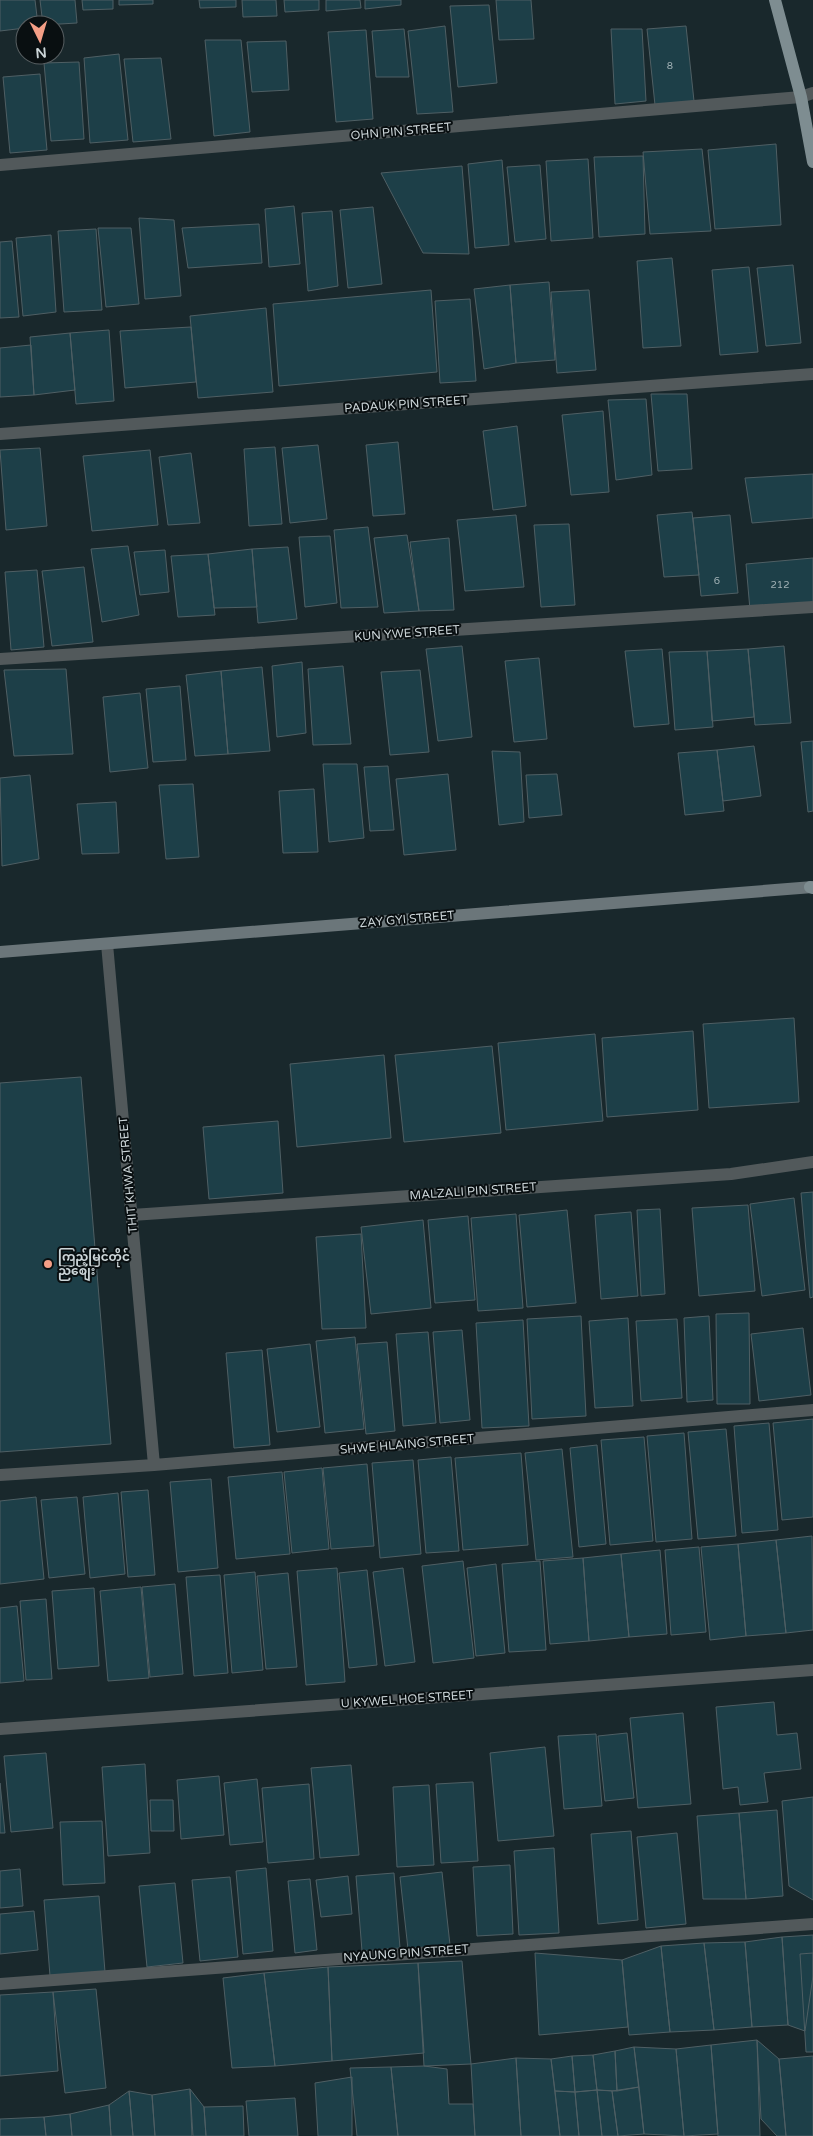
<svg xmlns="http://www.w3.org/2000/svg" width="813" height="2136" font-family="'Varela Round','Noto Sans Myanmar',sans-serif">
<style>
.building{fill:#1d3f48;stroke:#4f5f64}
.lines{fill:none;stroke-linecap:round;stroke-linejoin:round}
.minor{stroke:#52595b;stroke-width:12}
.secondary{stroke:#6b767a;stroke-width:12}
.primary{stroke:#7e8d91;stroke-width:12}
.poi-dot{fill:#f49e86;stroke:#090f11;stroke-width:2}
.labels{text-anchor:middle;stroke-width:4;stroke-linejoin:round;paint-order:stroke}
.number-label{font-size:10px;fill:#a0b0b4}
.street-label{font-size:12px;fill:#ccd5d8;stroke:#090f11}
.poi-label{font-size:12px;font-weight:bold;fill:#ccd5d8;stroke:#090f11;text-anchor:start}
</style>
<rect width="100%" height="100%" fill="#19282c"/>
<path class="building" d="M0,0h35l3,25h-13v3l-25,3z
M40,0h35l2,23 -34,2z
M82,0h31v9l-30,1z
M119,0h34v4l-34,1z
M199,0h37v7l-36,1z
M242,0h34l1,16 -34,1z
M284,0h35v10l-34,2z
M326,0h34l1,8 -35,3z
M365,0h36v5l-36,4z
M496,0h35l3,39 -35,1z
M489,5l8,78 -39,4 -8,-81z
M445,26l8,86 -36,2 -9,-83z
M686,26l8,75 -39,4 -8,-76z
M404,29l5,48h-33l-4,-46z
M611,29h31l4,72 -31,3z
M366,30l7,89 -37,3 -8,-90z
M205,40h36l9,92 -36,4z
M286,41l3,49 -37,2 -5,-50z
M119,54l9,86 -38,3 -6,-85z
M161,58l10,81 -38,3 -9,-83z
M79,62l5,77 -33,2 -7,-78z
M40,74l7,76 -37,3 -7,-76z
M776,144l5,81 -66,4 -7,-79z
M702,149l9,82 -61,3 -7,-82z
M643,156l2,78 -46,3 -5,-80z
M588,159l5,79 -42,3 -5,-80z
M502,160l7,85 -34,3 -7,-84z
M540,165l6,74 -31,3 -8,-75z
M462,166l7,88 -46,-1 -42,-80z
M294,206l6,58 -31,3 -4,-58z
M373,207l9,77 -34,4 -8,-78z
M332,211l6,75 -30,5 -6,-78z
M139,218l35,2 7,76 -36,3z
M259,224l3,39 -74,5 -6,-40z
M98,228h33l8,76 -33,3z
M96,229l6,81 -38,2 -6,-81z
M51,235l5,77 -33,4 -7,-78z
M12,241l7,76 -19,1v-76z
M672,258l9,88 -38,2 -6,-87z
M793,265l8,78 -35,3 -9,-78z
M749,267l9,85 -38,3 -8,-85z
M549,282l6,78 -39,3 -6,-78z
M510,285l6,78 -32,6 -10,-80z
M431,290l6,82 -158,14 -6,-82z
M589,290l7,80 -39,3 -6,-81z
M470,299l6,82 -36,2 -5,-82z
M266,308l7,84 -75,6 -8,-82z
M191,327l5,55 -71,6 -5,-57z
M109,330l5,71 -38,3 -6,-71z
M70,333l5,57 -41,5 -4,-58z
M31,345l3,50 -34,2v-49z
M651,394h36l5,75 -34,2z
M646,399l6,76 -36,5 -8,-80z
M603,411l6,81 -38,3 -9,-80z
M517,426l9,80 -33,4 -10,-79z
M398,442l7,72 -32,2 -7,-71z
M318,445l9,74 -37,4 -8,-75z
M275,447l7,77 -33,2 -5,-77z
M40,448l7,78 -41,4 -6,-80z
M150,450l8,75 -66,6 -9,-75z
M191,453l9,70 -32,2 -9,-68z
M813,474v44l-61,5 -7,-45z
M692,512l7,63 -35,2 -7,-62z
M516,515l8,72 -59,4 -8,-71z
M730,515l8,78 -37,3 -8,-78z
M569,524l6,81 -34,2 -7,-82z
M368,527l10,80 -37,1 -7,-78z
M407,535l12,76 -35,2 -10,-75z
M330,536l7,67 -32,4 -6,-70z
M449,538l5,72 -35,1 -9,-69z
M128,546l11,69 -37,7 -11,-73z
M288,547l9,72 -39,4 -6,-74z
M252,549l5,58 -43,1 -6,-54z
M165,550l4,42 -29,3 -6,-43z
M208,554l7,61 -37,2 -7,-61z
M813,558v46l-63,6 -4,-46z
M84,567l9,75 -41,4 -10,-75z
M37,570l7,77 -33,3 -6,-78z
M462,646l10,91 -34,4 -12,-92z
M784,646l7,77 -36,2 -7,-76z
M662,649l7,75 -35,3 -9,-76z
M748,649l6,68 -42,4 -5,-70z
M707,651l6,76 -38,3 -6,-78z
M539,658l8,81 -33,3 -9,-81z
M302,662l4,71 -29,4 -5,-71z
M343,666l8,78 -38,1 -5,-76z
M262,667l8,84 -42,3 -7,-83z
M66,669l7,85 -59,2 -10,-86z
M420,670l9,82 -39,3 -9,-83z
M221,671l7,83 -33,2 -9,-81z
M180,686l6,74 -33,2 -7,-73z
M140,693l8,75 -38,4 -7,-75z
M813,741v70l-5,1 -7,-70z
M754,746l7,50 -38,5 -6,-51z
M717,750l7,61 -39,4 -7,-62z
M492,751l28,1 4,70 -25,3z
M323,764h34l7,74 -35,4z
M388,766l6,64 -24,1 -6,-64z
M448,774l8,76 -52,5 -8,-76z
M557,774l5,41 -33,3 -3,-43z
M30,775l9,84 -37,7 -2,-88z
M193,784l6,73 -33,2 -7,-74z
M314,789l4,63 -35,1 -4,-62z
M116,802l3,51 -37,1 -5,-50z
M794,1018l5,84 -90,6 -6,-84z
M693,1031l5,79 -91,7 -5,-79z
M595,1034l8,87 -97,9 -8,-87z
M492,1046l9,87 -97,9 -9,-87z
M384,1055l7,83 -94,9 -7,-83z
M81,1077l30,367 -111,8v-369z
M278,1121l5,72 -74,6 -6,-72z
M813,1192v105l-3,1 -9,-105z
M794,1198l11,92 -43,6 -12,-92z
M748,1205l7,86 -56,5 -7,-88z
M660,1209l5,85 -24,2 -4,-86z
M567,1210l9,93 -49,4 -8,-92z
M631,1212l7,84 -37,3 -6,-84z
M516,1214l7,94 -45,3 -7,-93z
M468,1216l7,84 -40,3 -7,-83z
M423,1220l8,88 -60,6 -10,-87z
M361,1234l5,94 -44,1 -6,-92z
M749,1313l1,91h-33l-1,-90z
M581,1316l5,100 -54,3 -5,-100z
M709,1316l4,84 -26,2 -3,-84z
M628,1318l5,88 -38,2 -6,-87z
M677,1319l5,79 -41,3 -5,-80z
M523,1320l6,106 -47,2 -6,-105z
M803,1328l8,67 -52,6 -8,-67z
M462,1330l8,90 -30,3 -7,-91z
M428,1332l8,91 -33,3 -7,-92z
M355,1337l9,92 -39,4 -9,-92z
M387,1342l8,89 -29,3 -9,-90z
M310,1344l10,83 -43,5 -10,-83z
M262,1350l8,95 -36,3 -8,-95z
M813,1419v98l-31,3 -9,-97z
M769,1423l9,107 -36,3 -8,-107z
M726,1429l10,107 -38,3 -10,-107z
M684,1433l8,106 -36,3 -9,-106z
M644,1437l9,104 -43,4 -9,-105z
M597,1445l9,99 -27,3 -9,-99z
M562,1449l11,108 -37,3 -11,-107z
M521,1453l7,92 -65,5 -8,-92z
M451,1457l8,94 -33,2 -8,-93z
M413,1460l8,94 -41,4 -8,-95z
M367,1464l7,82 -43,3 -8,-81z
M322,1468l7,81 -37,4 -8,-81z
M282,1472l8,82 -54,5 -8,-82z
M211,1479l7,89 -40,4 -8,-90z
M148,1490l7,85 -27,2 -7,-85z
M118,1493l7,81 -35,4 -7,-81z
M36,1497l8,82 -44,5v-83z
M77,1497l8,77 -36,4 -8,-78z
M812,1536l1,94 -27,3 -10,-93z
M776,1540l10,93 -40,3 -8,-92z
M738,1544l8,92 -36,4 -9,-93z
M699,1547l7,85 -35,3 -6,-85z
M660,1550l7,84 -38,3 -8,-83z
M621,1554l8,83 -40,4 -6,-83z
M583,1558l6,83 -39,3 -7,-83z
M463,1561l11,97 -41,5 -11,-97z
M540,1561l6,89 -37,2 -7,-88z
M496,1564l9,89 -29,3 -9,-88z
M337,1568l8,114 -39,3 -9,-114z
M403,1568l12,94 -30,4 -12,-94z
M367,1570l10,95 -28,3 -10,-95z
M255,1572l8,98 -31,3 -8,-98z
M288,1573l9,94 -31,2 -9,-93z
M220,1575l8,98 -34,3 -8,-99z
M175,1584l8,90 -33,3 -8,-90z
M141,1587l8,91 -41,3 -8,-90z
M94,1588l5,78 -41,3 -6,-78z
M46,1599l6,80 -26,1 -6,-79z
M17,1606l7,75 -24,2v-75z
M774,1702l3,33 20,-2 4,36 -37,4 4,29 -28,3 -2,-18 -15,2 -7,-82z
M683,1713l8,91 -53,4 -8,-90z
M627,1733l7,65 -29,3 -7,-65z
M596,1734l6,72 -38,3 -6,-73z
M545,1747l9,89 -56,5 -8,-88z
M46,1753l7,75 -42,4 -7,-76z
M145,1764l5,89 -42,3 -6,-89z
M351,1765l8,90 -39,3 -9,-90z
M219,1776l5,59 -43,4 -4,-59z
M257,1779l6,63 -33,3 -6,-62z
M473,1782l5,79 -37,2 -5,-79z
M0,1783l5,50h-5z
M309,1784l5,75 -46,4 -6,-75z
M429,1785l5,80 -37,2 -4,-80z
M813,1797v103l-24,-14 -7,-85z
M150,1800h23l1,31h-23z
M777,1810l6,86 -37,3 -7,-86z
M739,1813l7,86h-43l-6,-83z
M102,1821l3,62 -42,2 -3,-63z
M631,1831l7,89 -40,4 -7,-90z
M677,1833l9,91 -40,4 -9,-91z
M554,1848l5,85 -40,2 -5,-84z
M510,1865l3,69 -36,2 -4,-69z
M266,1868l7,83 -30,3 -7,-83z
M20,1869l3,37 -23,2v-37z
M442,1872l8,73 -42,4 -8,-72z
M394,1873l6,75 -38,3 -6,-75z
M348,1876l4,38 -31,3 -5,-37z
M230,1877l8,80 -38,4 -8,-81z
M310,1879l7,71 -22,3 -7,-72z
M175,1883l8,80 -36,4 -8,-81z
M99,1896l6,76 -55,4 -6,-76z
M34,1911l4,39 -38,4v-40z
M813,1935v41l-8,55 -17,-6 -6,-88z
M782,1937l6,88 -36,2 -7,-85z
M745,1942l7,85 -38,3 -10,-87z
M704,1943l10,87 -44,2 -9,-86z
M661,1946l9,86 -41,3 -7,-75z
M535,1953l87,7 6,67 -89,8z
M813,1953v99h-7l-6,-98z
M462,1961l9,103 -47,2 -6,-103z
M418,1963l6,90 -92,8 -4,-94z
M328,1967l4,94 -57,5 -11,-93z
M264,1973l11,93 -43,2 -9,-90z
M96,1989l10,99 -41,5 -12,-101z
M53,1992l5,79 -58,5v-81z
M757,2040l22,19 7,77h-9l-16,-17z
M757,2040l3,96h-42l-7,-91z
M711,2045l7,89 -34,2 -8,-87z
M634,2047l42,2 8,87 -40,-2z
M634,2047l5,40 -22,4 -2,-40z
M615,2051l2,40 -20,-1 -4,-35z
M593,2055l4,35 -22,2 -3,-36z
M572,2056l3,36 -20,-1 -4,-32z
M813,2056v80h-27l-7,-77z
M516,2058l35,1 9,77h-39z
M516,2058l5,78h-46l-4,-72z
M424,2066l23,3 2,35h24l2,32h-77l-7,-69z
M391,2067l7,69h-41l-7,-68z
M352,2077v59h-34l-3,-53z
M639,2087l5,47 -26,2 -6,-45z
M190,2089l14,18 2,29h-13z
M190,2089l2,47h-37l-3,-41z
M597,2090l15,1 6,45h-16z
M597,2090l5,46h-23l-4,-44z
M129,2091l23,4 3,41h-22z
M129,2091l4,45h-22l-2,-31z
M555,2091l20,1 4,44h-19z
M295,2098l3,38h-49l-3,-35z
M109,2105l2,31h-39l-2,-22z
M243,2106l1,30h-38l-2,-29z
M70,2114l2,22h-26l-2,-19z
M44,2117l2,19h-46v-17z"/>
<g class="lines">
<path class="minor" d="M0,165l801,-68 12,-4
M0,434l813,-60
M0,659l813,-52
M107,944l47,521
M132,1215l599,-41 82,-12
M0,1475l154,-10 659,-55
M0,1729l813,-59
M0,1984l813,-60"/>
<path class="secondary" d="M0,952l813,-65"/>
<path class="primary" d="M775,0l26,97 12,65
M810,887l3,1"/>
</g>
<circle class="poi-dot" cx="48" cy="1264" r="5"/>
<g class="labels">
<g class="number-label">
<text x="670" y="69">8</text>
<text x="717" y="584">6</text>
<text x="780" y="588">212</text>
</g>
<g class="street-label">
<text transform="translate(401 131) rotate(-5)" y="4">OHN PIN STREET</text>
<text transform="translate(406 404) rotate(-4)" y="4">PADAUK PIN STREET</text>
<text transform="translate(407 633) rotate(-4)" y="4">KUN YWE STREET</text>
<text transform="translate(407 919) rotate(-5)" y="4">ZAY GYI STREET</text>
<text transform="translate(128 1175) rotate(-95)" y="4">THIT KHWA STREET</text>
<text transform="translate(473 1191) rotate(-4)" y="4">MALZALI PIN STREET</text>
<text transform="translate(407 1444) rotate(-5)" y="4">SHWE HLAING STREET</text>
<text transform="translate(407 1699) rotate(-4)" y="4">U KYWEL HOE STREET</text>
<text transform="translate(406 1953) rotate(-4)" y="4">NYAUNG PIN STREET</text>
</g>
<g class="poi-label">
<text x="58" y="1261">ကြည့်မြင်တိုင်<tspan x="58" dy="14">ညစျေး</tspan></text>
</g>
</g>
<g transform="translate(40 40) rotate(175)"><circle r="24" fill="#090f11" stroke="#575e61"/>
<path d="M0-4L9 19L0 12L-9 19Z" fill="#f49e86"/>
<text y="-8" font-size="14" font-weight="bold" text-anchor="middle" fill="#ccd5d8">N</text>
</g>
</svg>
